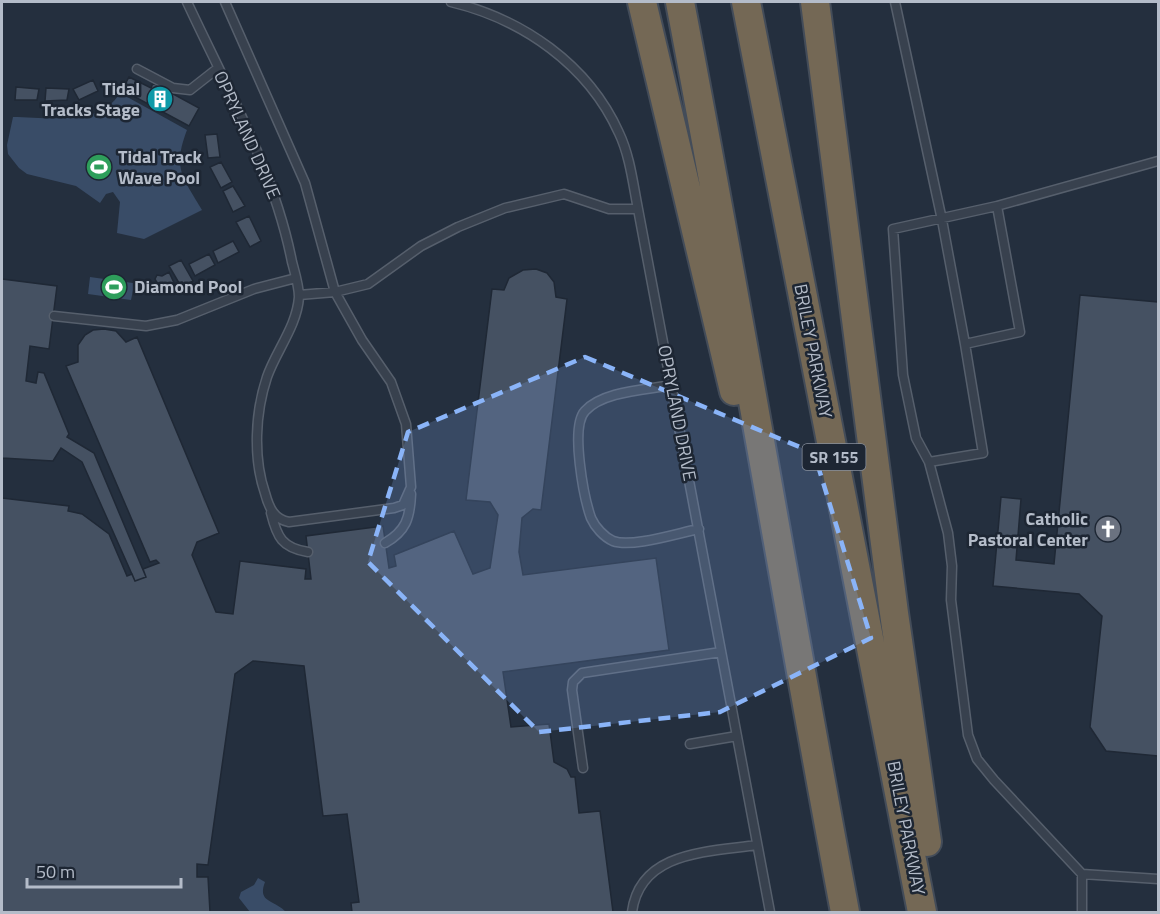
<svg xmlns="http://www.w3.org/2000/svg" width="1160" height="914" font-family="'Titillium Web',sans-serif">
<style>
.water{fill:#394c67}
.building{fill:#455162;stroke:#1f2835;stroke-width:1.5}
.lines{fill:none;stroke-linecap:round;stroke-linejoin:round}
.service-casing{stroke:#565f6c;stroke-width:11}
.motorway-casing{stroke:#434c59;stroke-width:32}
.service{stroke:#38414e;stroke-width:8}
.motorway{stroke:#746855;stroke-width:28}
.marked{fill:#8ab4f8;fill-opacity:0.2;stroke:#8ab4f8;stroke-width:4.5;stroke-dasharray:12 8;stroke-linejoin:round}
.labels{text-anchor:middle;stroke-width:5;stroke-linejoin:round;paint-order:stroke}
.shield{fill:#1d2633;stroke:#878f9c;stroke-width:1.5}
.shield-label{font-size:16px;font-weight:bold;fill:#b4bcc9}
.poi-label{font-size:18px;font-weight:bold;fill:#b4bcc9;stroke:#1d2633;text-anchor:end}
.street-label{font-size:18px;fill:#b4bcc9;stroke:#1d2633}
</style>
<rect width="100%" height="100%" fill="#242f3e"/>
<path class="water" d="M120,93l67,37c-15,39 -4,47 15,80l-58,29 -27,-6 3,-31 -7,-10 -7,2 -6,9 -24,-17 -49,-12 -8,-6 -11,-14 -1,-9 6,-28c33,0 87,10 107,-24z
M90,277l50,7 -1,7 -6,-1 -2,10 -43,-6z
M258,878l7,4c-8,21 9,17 21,30h-36l-11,-14 2,-6 13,-7z"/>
<path class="building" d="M129,77l22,11 2,-5 46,25 -10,18 -67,-36z
M93,80l5,11 -19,9 -6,-11z
M16,87l23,2 -2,11h-22z
M46,88l23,1 -2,11 -22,1z
M217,134l3,23 -12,1 -3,-23z
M221,162l11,20 -11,6 -11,-21z
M233,186l12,20 -12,6 -10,-21z
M249,216l12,25 -11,6 -14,-25z
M233,241l6,11 -21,11 -5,-12z
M209,254l6,11 -20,11 -6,-12z
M181,260l12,21 -9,5 -2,-4 -3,1 -10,-17z
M536,269l11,4 7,9 2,15 11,2 -26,211 -8,-1 -11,9 -3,34 4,23 133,-17 13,92 -166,22 8,55 38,-3 5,38 13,7 4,8h4l4,36 21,-2 13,101h-261l-1,-9 8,-1 -12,-88 -24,2 -19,-150 -51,-5 -18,13 -27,191 -11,-1v13h11l2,35h-208v-414l67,8 -1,5 14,3 27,20 18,42 5,-2 3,7 11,-4 -3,-8 16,-6 -3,-3 -6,2 -84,-196 12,-4v-17l7,-10 8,-5 11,-1 12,2 10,11 11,-5 82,196 -22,9 -5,13 24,57 17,2 7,-53 66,8 -1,10h6l-5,-43 77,-10 6,42 7,-2 -2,-11 60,-24 19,43 17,-6 8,-53 -8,-13 -24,-2 26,-211 12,1 5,-12 14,-8z
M169,272l6,13 -12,8 -8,-14 2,-4 5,1z
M2,279l55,7 -8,63 -19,-3 -4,35 10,2 2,-11 6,1 25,61 -2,3 27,16 52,124 -11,4 -53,-119 -21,-14 -8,13 -51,-3z
M1080,295l78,7v454l-52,-5 -16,-24 12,-111 -23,-22 -86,-8 8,-89 20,2 -5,61 38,4z"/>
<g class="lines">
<defs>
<path id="service" d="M187,2c39,84 87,168 105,260 3,11 7,24 7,35 -2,29 -23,54 -32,80 -12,36 -14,81 -2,116 4,15 9,26 24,29l105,-14 9,-3 8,-18 -5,-63 -15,-42 -29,-42 -27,-48 -30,-109 -80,-181
M451,2c71,17 137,62 168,131 11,23 14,51 19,76l132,703
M895,2l47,218 23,124 55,-12 -23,-126 161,-45
M137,69l36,19 17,2 28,-22
M997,206l-104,23 10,146 13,63 13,24 19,71 4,33 -1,34 17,135 9,24 17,21 88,94v38
M299,295l36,-3 33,-8 53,-38 37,-19 47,-19 59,-14 45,15h29
M54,316l92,10 31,-6 77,-31 42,-11
M672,385c-26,5 -69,6 -87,26 -15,16 -1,87 6,107 4,9 13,19 22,23 19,7 65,-8 86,-12
M929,462l54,-9 -18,-109
M271,513c6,24 11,35 37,39
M385,543c21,-12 25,-25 26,-49
M690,744l47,-8
M583,768l-11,-78 1,-8 9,-9 139,-21
M1082,874l76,5
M632,912c8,-61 76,-60 125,-67"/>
<path id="motorway" d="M642,2l92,389
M680,2c58,303 108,607 165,910
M746,2l176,910
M815,2l79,611 33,229"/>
</defs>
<use href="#service" class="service-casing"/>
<use href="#motorway" class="motorway-casing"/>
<use href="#service" class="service"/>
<use href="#motorway" class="motorway"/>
</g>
<path class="marked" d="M585,357l229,96 57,185 -151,74 -181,20 -171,-170 40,-130z"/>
<defs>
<symbol id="building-disc" viewBox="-11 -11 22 22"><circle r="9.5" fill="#0f9aa8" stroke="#1d2633"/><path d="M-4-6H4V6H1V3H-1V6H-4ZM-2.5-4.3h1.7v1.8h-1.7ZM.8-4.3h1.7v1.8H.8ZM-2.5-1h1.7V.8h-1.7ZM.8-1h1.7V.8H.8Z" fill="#fff"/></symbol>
<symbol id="stadium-disc" viewBox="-11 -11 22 22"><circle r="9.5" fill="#2e9e5b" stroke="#1d2633"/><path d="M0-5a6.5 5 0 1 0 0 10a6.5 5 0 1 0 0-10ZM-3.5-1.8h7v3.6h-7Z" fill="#fff"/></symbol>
<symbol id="church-disc" viewBox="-11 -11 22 22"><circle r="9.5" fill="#6b7280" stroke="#1d2633"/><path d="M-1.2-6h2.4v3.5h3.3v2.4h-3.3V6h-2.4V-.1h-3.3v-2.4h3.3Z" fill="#fff"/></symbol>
</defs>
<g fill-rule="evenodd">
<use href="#building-disc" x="145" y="84" width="30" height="30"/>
<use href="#stadium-disc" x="84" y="152" width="30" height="30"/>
<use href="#stadium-disc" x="99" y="272" width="30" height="30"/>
<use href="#church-disc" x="1093" y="514" width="30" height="30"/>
</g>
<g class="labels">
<rect class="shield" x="802.5" y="444" width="63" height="26" rx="4.5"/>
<g class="shield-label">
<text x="834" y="463">SR 155</text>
</g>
<g class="poi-label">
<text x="140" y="95">Tidal<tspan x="140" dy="21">Tracks Stage</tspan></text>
<text x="118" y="163" text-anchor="start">Tidal Track<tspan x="118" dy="21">Wave Pool</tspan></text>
<text x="134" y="293" text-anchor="start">Diamond Pool</text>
<text x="1088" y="525">Catholic<tspan x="1088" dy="21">Pastoral Center</tspan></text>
</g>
<g class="street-label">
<text transform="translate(247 135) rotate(66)" y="6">OPRYLAND DRIVE</text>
<text transform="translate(813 351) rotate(79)" y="6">BRILEY PARKWAY</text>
<text transform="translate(677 413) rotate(79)" y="6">OPRYLAND DRIVE</text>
<text transform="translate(906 828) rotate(79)" y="6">BRILEY PARKWAY</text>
</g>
</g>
<rect width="1160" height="914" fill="none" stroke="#b4bcc9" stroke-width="6"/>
<path d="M27 878v9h154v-9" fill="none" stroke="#b4bcc9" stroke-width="3"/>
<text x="36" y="878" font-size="18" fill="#b4bcc9" stroke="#1d2633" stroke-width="4.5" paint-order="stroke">50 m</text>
</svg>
